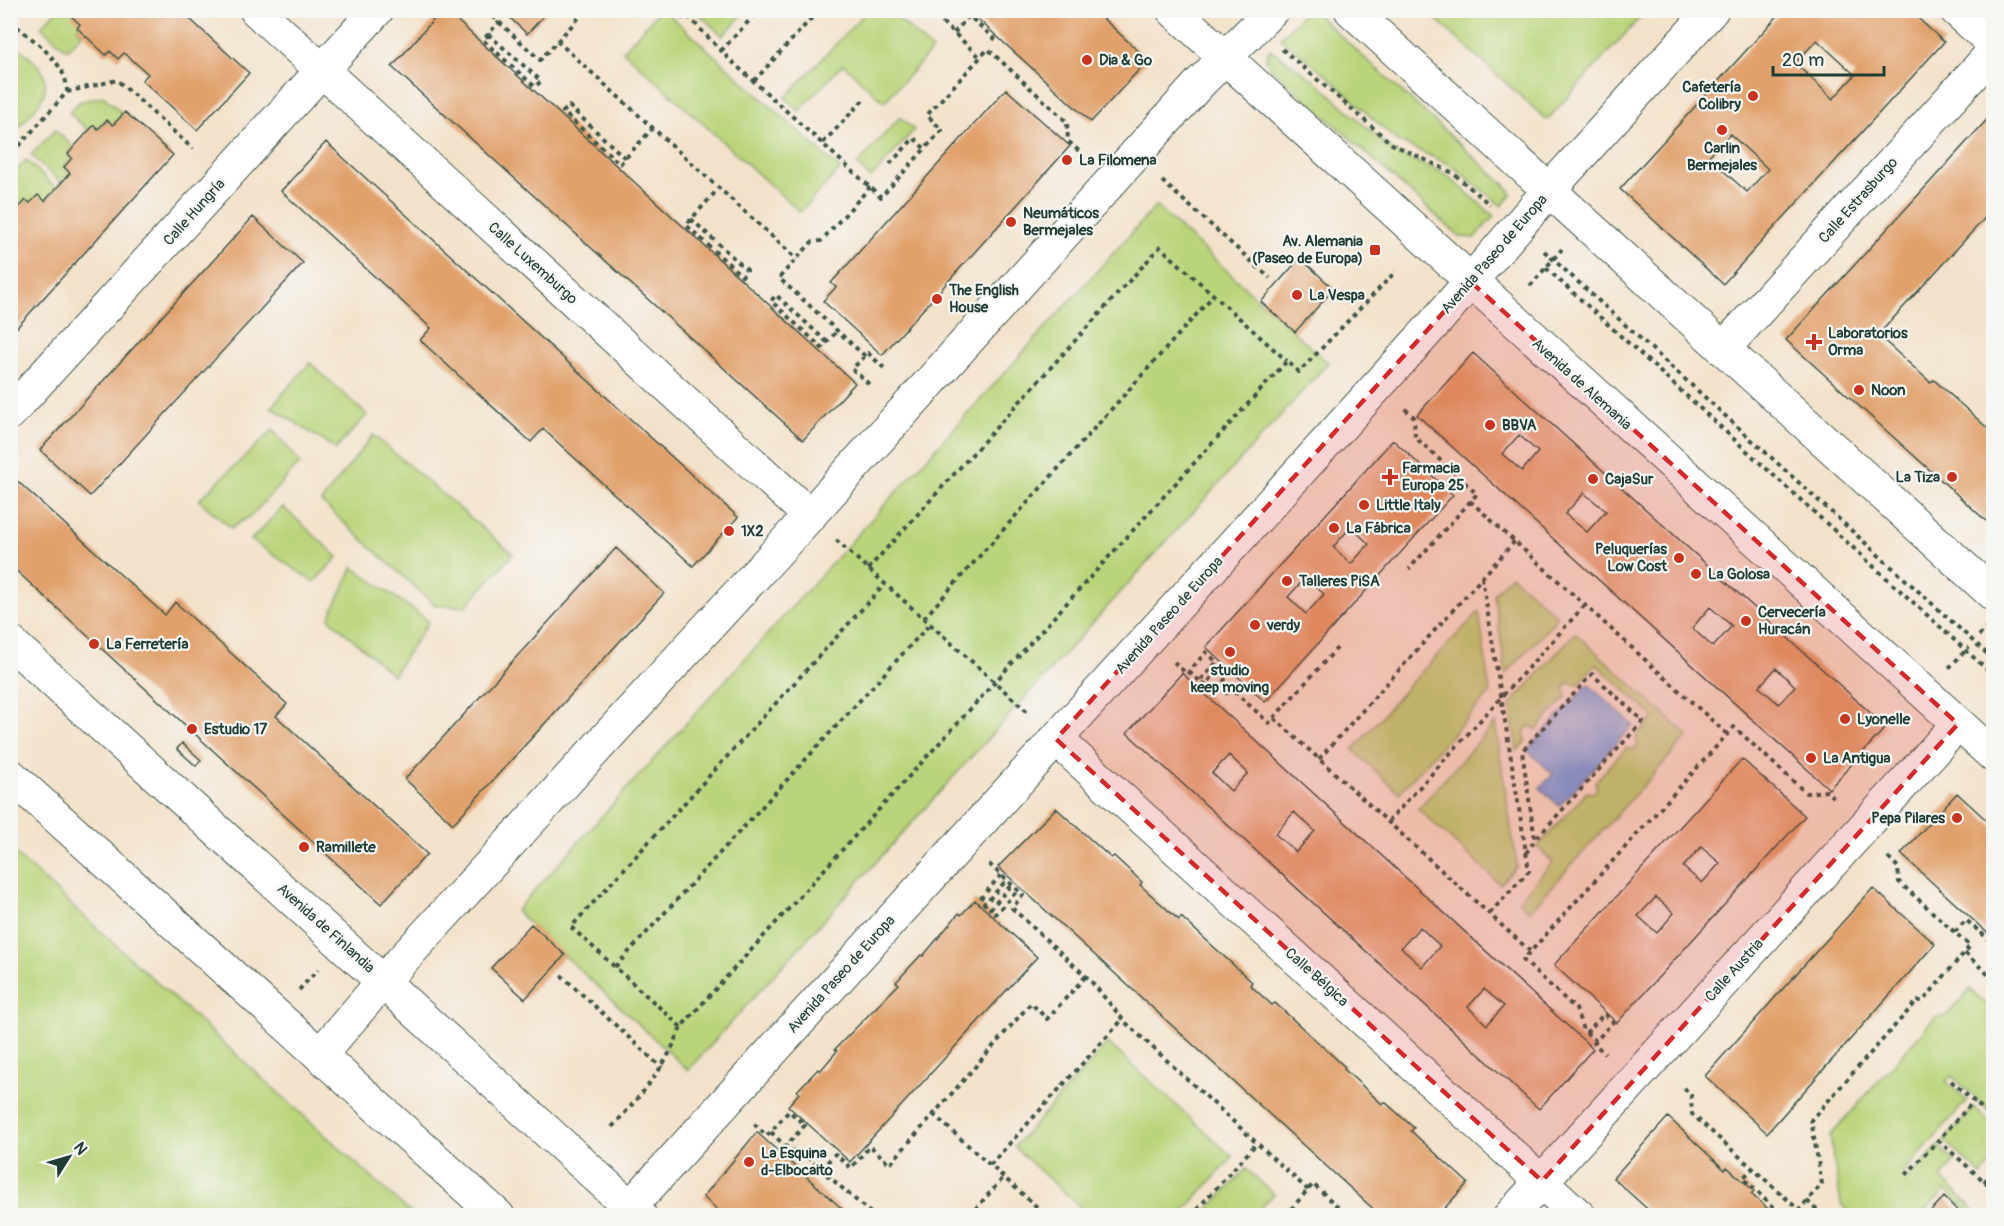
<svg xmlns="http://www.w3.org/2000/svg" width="2004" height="1226" font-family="Pangolin,sans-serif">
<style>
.green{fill:#bad479;stroke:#6c8856;stroke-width:1.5}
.water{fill:#76a5e0;stroke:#4a718a;stroke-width:1.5}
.building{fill:#e1a16c;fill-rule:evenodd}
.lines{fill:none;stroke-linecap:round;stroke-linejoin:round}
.minor-casing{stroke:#3f564a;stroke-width:35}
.major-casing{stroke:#3f564a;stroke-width:35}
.path{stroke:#3f564a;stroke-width:4;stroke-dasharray:4.5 4.5;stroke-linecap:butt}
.minor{stroke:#fff;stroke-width:33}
.major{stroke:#fff;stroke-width:33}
.marked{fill:#d62828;fill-opacity:0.2;stroke:#d62828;stroke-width:4.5;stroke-dasharray:12 8;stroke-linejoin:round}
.poi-dot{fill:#c8321e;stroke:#f6f6f2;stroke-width:2}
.labels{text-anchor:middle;stroke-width:4.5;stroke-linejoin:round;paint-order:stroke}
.poi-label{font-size:15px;font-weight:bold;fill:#1f3d34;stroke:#f6f6f2;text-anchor:start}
.street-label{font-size:15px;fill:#1f3d34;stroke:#f6f6f2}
</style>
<rect width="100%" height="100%" fill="#f6f6f2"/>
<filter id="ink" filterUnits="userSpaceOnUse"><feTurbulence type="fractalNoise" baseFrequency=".0167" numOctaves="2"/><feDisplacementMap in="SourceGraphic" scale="12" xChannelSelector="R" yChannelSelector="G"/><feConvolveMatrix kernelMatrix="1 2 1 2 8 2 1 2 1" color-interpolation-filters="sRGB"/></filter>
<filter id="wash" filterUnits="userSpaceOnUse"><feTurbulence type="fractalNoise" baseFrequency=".008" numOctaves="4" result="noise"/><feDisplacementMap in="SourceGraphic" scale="24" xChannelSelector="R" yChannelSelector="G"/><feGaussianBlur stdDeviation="1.35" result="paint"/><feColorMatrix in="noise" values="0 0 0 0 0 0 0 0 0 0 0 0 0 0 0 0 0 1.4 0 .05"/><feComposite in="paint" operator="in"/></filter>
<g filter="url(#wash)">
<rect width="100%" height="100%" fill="#f3e2ca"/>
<path class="green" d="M1307,10l7,2 196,178 1,5 -9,11 -51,-41 -54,-24 -71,-66 -46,-37z
M56,11h19l5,13 -3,4 5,6 -15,16 -26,-23z
M659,11h6l175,158 -40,43 -177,-161z
M696,11h50l-23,25z
M867,11h23l42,39 -48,52 -41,-38 -44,47 -14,-13z
M1427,11h219l-99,109z
M11,41c9,9 25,19 31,30 14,25 -17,48 -31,64z
M1270,49l48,34 70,64 12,8 44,18 50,43 -20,22 -14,-1 -191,-171 -3,-8z
M103,96l20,18 -10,11 -7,-5 -8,9 -4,-3 -5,5 -20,-18 10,-11z
M900,117l14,13 -43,48 -14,-13z
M55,130l19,17 -6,7 4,4 -8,9 6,6 -9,10 -30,-28z
M26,160l30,28 -11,13 -15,2 -4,-3 -4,4 -11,-10 -1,-17z
M1156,206l172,157 -640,707 -172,-159z
M310,363l57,52 -31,34 -65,-42z
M273,430l27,33 -48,52 -21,13 -32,-28z
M373,435l140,119 -48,53 -30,-2 -114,-103z
M283,507l55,50 -24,25 -63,-42z
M353,567l76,54 -36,54 -64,-57z
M1511,575l47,42 -52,57 -12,-80z
M1479,612l11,81 -91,100 -46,-43 54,-63z
M1575,633l113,103 -158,175 -12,-10 35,-39 -16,-15 50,-55 6,1 4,-4 -2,-7 31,-34 7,2 5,-5 -2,-8 18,-20 -58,-53 -18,21 -9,-3 -5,6 3,8 -30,33 -8,-3 -5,6 2,9 -9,10 -7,-46z
M1495,723l22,143 -17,18 -82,-75z
M11,850l402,365h-402z
M1970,989l23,21v104l-41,-38 -6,6 21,18 -65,74 6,5 30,-33 17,15 -14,17 39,37h-14l3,-3 -24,-22 -24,25h-68l-12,-11 -11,-68 105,-119 11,-1z
M1108,1043l125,114 -53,58h-91l-75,-68z
M1974,1107l19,18v36l-11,14 -38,-34z
M1246,1169l28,25 -20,21h-51z"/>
<path class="water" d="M1588,684l45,41 -74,81 -19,-18 13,-14 -26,-24z"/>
<g id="blocks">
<path class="building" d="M75,10h105l69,63 -52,57 -55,-50 6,-6 -24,-21 -6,6 -8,-8 -4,4 -29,-27 3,-4 -9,-8z
M442,10l9,5 404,368 -52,57 -411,-373z
M502,10h47l-22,24z
M968,10h126l54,50 -57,62z
M1783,10h126l35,32 -221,242 -103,-95zM1817,40l38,35 -22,24 -38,-36zM1730,134l38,35 -21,23 -39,-35z
M1006,89l64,57 -188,209 -59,-54 13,-14 -5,-4z
M125,112l48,43 -163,180v-118l16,-17 4,3 8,-8 7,6 25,-28 -6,-6 8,-9 -4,-4 6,-7 20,-22 4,4 9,-9 6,5z
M1994,112v96l-116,127 52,47 4,-2 60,54v94l-208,-188z
M326,142l412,375 -45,49 -150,-137 -12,13 -111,-102 11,-12 -150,-137z
M253,217l50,46 -213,233 -50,-46z
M1300,258l34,31 -39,43 -34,-30z
M1473,353l413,374 -57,62 -412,-374zM1519,435l19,17 -16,19 -20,-17zM1584,493l22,18 -19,21 -22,-18zM1710,607l22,19 -19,21 -21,-19zM1776,668l19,18 -16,18 -20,-17z
M1393,440l60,55 -188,207 -59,-55zM1351,527l18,17 -18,20 -18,-17zM1305,578l19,16 -18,20 -18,-17z
M15,479l150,136 10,-13 112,102 -11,12 151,138 -46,50 -371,-339v-82z
M616,548l48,45 -211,231 -48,-45z
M1182,673l411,376 -54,60 -412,-376zM1229,755l19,18 -17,18 -19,-18zM1294,812l21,19 -19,21 -21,-18zM1420,927l20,19 -18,21 -21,-19zM1484,989l20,17 -17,19 -19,-18z
M182,743l19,17 -5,6 -19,-17z
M1742,759l63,57 -188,207 -63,-58zM1701,847l19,16 -18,20 -19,-16zM1656,897l18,16 -17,20 -19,-17z
M1957,793l37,34v112l-93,-85z
M1056,808l55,50 3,-2 28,26 -2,3 39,35 2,-3 71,65 -2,3 22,20 3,-2 70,64 -1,2 38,35 3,-2 29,26 -3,3 57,52 -28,30 2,2h-62l-382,-348z
M1873,888l62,56 -168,189 -62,-57z
M975,900l62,57 -187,205 -62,-56 11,-13 -2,-2 21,-22 2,2 17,-20 -2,-2 64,-65 -3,-2 25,-27 2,1 36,-43 2,2z
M531,924l34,31 -40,44 -34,-31z
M1668,1117l57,53 2,-3 27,24 -3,3 24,21h-121l-41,-37z
M757,1132l4,4 88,79h-125l-21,-18z
M1944,1197l15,15 -4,3h-28z"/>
</g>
</g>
<g filter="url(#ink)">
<use href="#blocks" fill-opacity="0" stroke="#3f564a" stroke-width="1.5"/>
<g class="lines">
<defs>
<path id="minor" d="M256,10l554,506
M1956,10l38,34
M1723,349l271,-298
M10,413l367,-403
M1056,739l523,477
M320,1055l64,-75 389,-424 426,-472 73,-74
M622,1216l811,-891 117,-136 162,-179
M1510,1216l448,-492"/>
<path id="major" d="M1173,10l821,746
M1351,10l643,585
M10,642l630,574
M10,775l488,441"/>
</defs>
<use href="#minor" class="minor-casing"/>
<use href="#major" class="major-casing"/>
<path class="path" d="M458,10l2,4 3,-4
M486,10l54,50 46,-50
M674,10l11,10 7,-8 -2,-2
M929,10l51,47
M688,16l39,41 154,140 61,-67 -15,-15 61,-66 79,73 1,19 12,11
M10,21c21,18 58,41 57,71l-57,64
M954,33l15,-17 28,25
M488,34l53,47 -6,6 -52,-47 16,-18
M557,41l240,218
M1282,49l110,95 61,29 37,32
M721,51l38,-41
M754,81l65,-71
M67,92l50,-12 76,69
M823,143l43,-46
M625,158l-56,-52 -6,6 57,52 33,-36
M890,164l24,-26 11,11
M1162,181l108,97
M691,219l56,51 -5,6 -56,-51 33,-37
M1544,251l450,409
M1546,268l448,408
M1530,286l32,-37
M827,342l-51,-47 -5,6 51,47 15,-17
M865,356l-86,-78 33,-36 9,-1 49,-54
M869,384l-17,-15 16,-16 16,15
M1405,409l9,8 1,20 62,57 -68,75
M1470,501l257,233
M836,540l192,172
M868,569l292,-322 127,114
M1482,577l47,294 -40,43
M924,618l289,-322
M1979,636l7,-8
M1174,662l13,12 19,-22 11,10 -17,19 5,4 17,-18 8,7 -17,19 -8,-8
M1949,668l20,-21
M1189,672l11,9
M1217,689l5,4h14l33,30 68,-75
M1274,718l256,233
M1319,759l196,-218
M1388,822l197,-217
M1526,853l9,-13 -13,-89 70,-77 51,47 -108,119
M989,864l34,31 -11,13 78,72 35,42 183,168
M1001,875l-21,24 5,5 19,-21 5,5 -19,21 5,5 23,-24
M1955,932l11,-12 28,24
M1965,953l29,27
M615,967l315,-343
M561,975l101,93
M299,990l19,-21
M681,1027l-110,-100 314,-343
M1586,1033l18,-19 9,8 -19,21 11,11
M1596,1041l-13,-11 -7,-21 -53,-49 211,-233 72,66 21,-2 9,9
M1951,1081l43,38
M1684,1088l7,7 1,19 107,96 23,-26 -11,-64 106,-119h6l47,-55 -71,-64 -1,-15 -13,-12
M933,1114l114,102
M754,1124l13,12 22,-25 16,14 -19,21
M612,1127c29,-32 54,-59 69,-100l606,-666 12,11 97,-101
M771,1132l18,18 12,2 73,64
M1938,1140l56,50
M990,1165l133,-146
M1754,1167l-11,11 39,38
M821,1169l14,-15 16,14 19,-22 20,18 141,-161 16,16 39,-43
M1906,1175l68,-74
M1984,1182l10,-11
M1807,1201l16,15
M969,1216l35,-39
M1191,1216l66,-73
M1285,1216l28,-32 35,32"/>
<use href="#minor" class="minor"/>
<use href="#major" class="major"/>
</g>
</g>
<path class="marked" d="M1471,282l487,442 -416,457 -486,-442z"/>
<g class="poi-dot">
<circle cx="1087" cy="60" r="6"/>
<circle cx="1753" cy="96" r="6"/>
<circle cx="1722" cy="130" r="6"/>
<circle cx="1067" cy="160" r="6"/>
<circle cx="1011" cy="222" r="6"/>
<rect x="1369" y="244" width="12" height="12" rx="3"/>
<circle cx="1297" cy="295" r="6"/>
<circle cx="937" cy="299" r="6"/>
<path d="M1811 333h6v6h6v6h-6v6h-6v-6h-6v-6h6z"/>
<circle cx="1859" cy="390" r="6"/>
<circle cx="1490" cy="425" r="6"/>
<path d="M1387 468h6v6h6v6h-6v6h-6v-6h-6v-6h6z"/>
<circle cx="1952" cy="477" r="6"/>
<circle cx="1593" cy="479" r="6"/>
<circle cx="1364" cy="505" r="6"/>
<circle cx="1334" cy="528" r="6"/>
<circle cx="729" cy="531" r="6"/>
<circle cx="1679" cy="558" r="6"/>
<circle cx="1696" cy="574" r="6"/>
<circle cx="1287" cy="581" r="6"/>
<circle cx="1746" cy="621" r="6"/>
<circle cx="1255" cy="625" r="6"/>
<circle cx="94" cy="644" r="6"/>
<circle cx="1230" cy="652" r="6"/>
<circle cx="1845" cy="719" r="6"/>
<circle cx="192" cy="729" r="6"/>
<circle cx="1811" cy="758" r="6"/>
<circle cx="1957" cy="818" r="6"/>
<circle cx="304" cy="847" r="6"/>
<circle cx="749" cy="1162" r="6"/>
</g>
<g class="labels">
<g class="poi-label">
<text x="1099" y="65">Dia &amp; Go</text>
<text x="1741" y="92" text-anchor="end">Cafetería<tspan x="1741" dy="17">Colibry</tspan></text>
<text x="1722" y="153" text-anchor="middle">Carlin<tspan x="1722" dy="17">Bermejales</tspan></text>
<text x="1079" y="165">La Filomena</text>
<text x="1023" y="218">Neumáticos<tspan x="1023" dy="17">Bermejales</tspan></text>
<text x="1363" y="246" text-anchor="end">Av. Alemania<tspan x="1363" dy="17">(Paseo de Europa)</tspan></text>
<text x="949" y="295">The English<tspan x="949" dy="17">House</tspan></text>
<text x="1309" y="300">La Vespa</text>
<text x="1828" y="338">Laboratorios<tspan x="1828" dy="17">Orma</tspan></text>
<text x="1871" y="395">Noon</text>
<text x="1502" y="430">BBVA</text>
<text x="1402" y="473">Farmacia<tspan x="1402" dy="17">Europa 25</tspan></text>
<text x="1940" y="482" text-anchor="end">La Tiza</text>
<text x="1605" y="484">CajaSur</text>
<text x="1376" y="510">Little Italy</text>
<text x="1346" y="533">La Fábrica</text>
<text x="741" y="536">1X2</text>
<text x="1667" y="554" text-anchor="end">Peluquerías<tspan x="1667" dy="17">Low Cost</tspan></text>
<text x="1708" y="579">La Golosa</text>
<text x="1299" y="586">Talleres PiSA</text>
<text x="1758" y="617">Cervecería<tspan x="1758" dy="17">Huracán</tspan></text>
<text x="1267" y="630">verdy</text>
<text x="106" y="649">La Ferretería</text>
<text x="1230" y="675" text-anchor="middle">studio<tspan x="1230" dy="17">keep moving</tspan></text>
<text x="1857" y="724">Lyonelle</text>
<text x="204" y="734">Estudio 17</text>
<text x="1823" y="763">La Antigua</text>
<text x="1945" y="823" text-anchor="end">Pepa Pilares</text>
<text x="316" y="852">Ramillete</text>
<text x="761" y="1158">La Esquina<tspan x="761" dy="17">d-Elbocaito</tspan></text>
</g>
<g class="street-label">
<text transform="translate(1858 200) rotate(-48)" y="5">Calle Estrasburgo</text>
<text transform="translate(194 212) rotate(-48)" y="5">Calle Hungría</text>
<text transform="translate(1494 254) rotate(-49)" y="5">Avenida Paseo de Europa</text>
<text transform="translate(533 263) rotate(42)" y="5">Calle Luxemburgo</text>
<text transform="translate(1582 384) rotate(42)" y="5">Avenida de Alemania</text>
<text transform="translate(1169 615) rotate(-48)" y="5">Avenida Paseo de Europa</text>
<text transform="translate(326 928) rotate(42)" y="5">Avenida de Finlandia</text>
<text transform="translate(1734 970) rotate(-48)" y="5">Calle Austria</text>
<text transform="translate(841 974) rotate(-48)" y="5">Avenida Paseo de Europa</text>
<text transform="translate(1317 977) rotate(42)" y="5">Calle Bélgica</text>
</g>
</g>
<rect width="2004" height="1226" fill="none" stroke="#f6f6f2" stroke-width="36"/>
<g transform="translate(69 1157) rotate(53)" stroke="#f6f6f2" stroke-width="4.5" paint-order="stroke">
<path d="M0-4.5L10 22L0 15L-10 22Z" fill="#1f3d34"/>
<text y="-9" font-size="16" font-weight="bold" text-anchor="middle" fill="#1f3d34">N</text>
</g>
<path d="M1773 66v9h111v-9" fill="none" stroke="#1f3d34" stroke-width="3"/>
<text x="1782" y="66" font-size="18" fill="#1f3d34" stroke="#f6f6f2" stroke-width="4.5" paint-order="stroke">20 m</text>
</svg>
